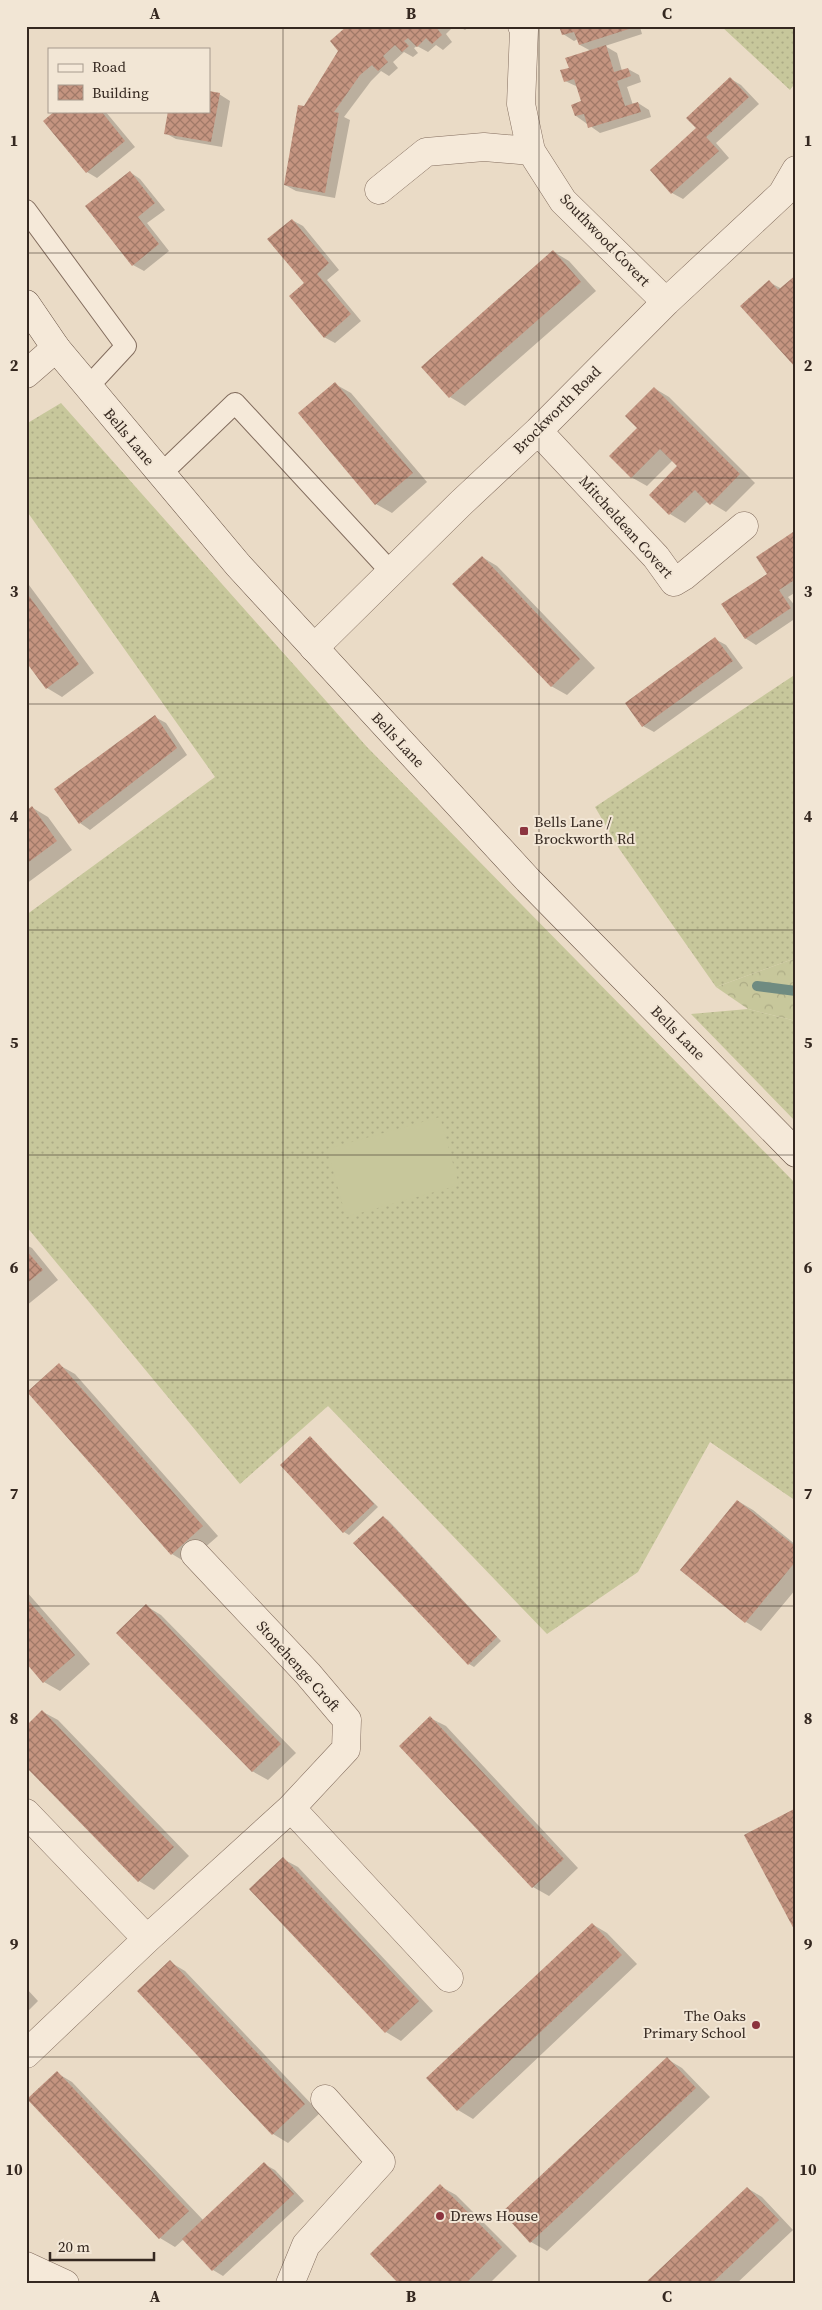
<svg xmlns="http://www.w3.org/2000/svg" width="822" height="2310" font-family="'Source Serif 4',serif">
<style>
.grass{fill:url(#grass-dots)}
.forest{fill:url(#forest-crowns)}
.pitch{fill:#c7c79b}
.shadow{fill:#0003}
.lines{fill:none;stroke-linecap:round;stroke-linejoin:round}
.stream{stroke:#6f8b81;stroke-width:10}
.building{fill:url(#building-cross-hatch)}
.lane-casing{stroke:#836d5e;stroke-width:22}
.street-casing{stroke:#836d5e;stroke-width:29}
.secondary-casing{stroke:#654f41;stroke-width:29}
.lane{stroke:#f5e9d9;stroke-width:20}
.street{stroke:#f5e9d9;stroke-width:28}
.secondary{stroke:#f5e9d9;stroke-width:28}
.grid{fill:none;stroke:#352820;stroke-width:1;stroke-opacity:0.55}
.poi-dot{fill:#8c343f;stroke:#f2e6d5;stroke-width:2}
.labels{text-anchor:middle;stroke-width:4;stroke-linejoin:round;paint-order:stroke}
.street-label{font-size:15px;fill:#352820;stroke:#f2e6d5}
.poi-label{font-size:15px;fill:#352820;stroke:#f2e6d5;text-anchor:start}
.neatline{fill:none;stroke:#352820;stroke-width:2}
.grid-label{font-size:16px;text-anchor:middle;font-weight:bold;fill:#352820}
</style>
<defs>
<pattern id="grass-dots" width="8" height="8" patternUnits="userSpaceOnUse" patternTransform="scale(1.25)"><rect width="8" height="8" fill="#c7c79b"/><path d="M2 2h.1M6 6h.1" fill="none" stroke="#acab85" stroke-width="1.8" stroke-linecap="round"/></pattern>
<pattern id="forest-crowns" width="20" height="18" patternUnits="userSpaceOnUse" patternTransform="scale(1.25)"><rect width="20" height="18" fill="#c7c79b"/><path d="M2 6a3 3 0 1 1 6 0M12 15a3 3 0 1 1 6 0" fill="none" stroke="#acab85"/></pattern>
<pattern id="building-cross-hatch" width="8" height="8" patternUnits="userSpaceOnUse" patternTransform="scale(1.25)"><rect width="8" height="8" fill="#c49480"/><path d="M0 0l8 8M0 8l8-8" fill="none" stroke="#a07968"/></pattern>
</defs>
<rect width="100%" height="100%" fill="#eadbc6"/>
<path class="grass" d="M721,26h75v56l-6,8z
M61,403l306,344 429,437v317l-86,-59 -72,130 -91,62 -219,-228 -88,78 -214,-258v-311l189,-138 -189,-267v-86z
M796,674v284l-80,29 -96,-137 -25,-43z
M748,1009l48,12v101l-105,-108z"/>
<path class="forest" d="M796,958v63l-48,-12 -32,-22z"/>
<path class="pitch" d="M440,1117l19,68 -113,32 -19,-68z"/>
<path class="shadow" d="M349,26h105l-8,8 6,8 -9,8 -7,-5 -8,7 -11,-6 -3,2 4,5 -5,4 -9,-5 -11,10 5,6 -9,8 -8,-5 -10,10 -27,36 6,3 -15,78 -39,-7 -11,-6 20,-77 35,-57z
M458,26h12l-5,4z
M561,26l79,1 2,7 -37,12 12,7 5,18 6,-2 11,6 2,7 -14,5 6,18 5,-2 11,7 2,7 -51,16 -24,-17 7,-14 -5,-15 -13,-6 5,-13 21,-17 -11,-6 -2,-6 -4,2 -11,-7z
M731,79l10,6 18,19 -43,39 13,15 -46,41 -11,-6 -20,-23 46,-42z
M209,92l10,2 11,7 -8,46 -46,-8 -11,-6 44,-22z
M57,111h48l30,36 -38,31 -10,-6z
M130,172l10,7 25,31 -18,13 22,28 -25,20 -11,-6z
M292,220l11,6 36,44 -12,10 34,41 -26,22 -11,-6 -18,-54z
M554,252l15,9 27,30 -131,115 -15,-9 -27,-30z
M769,282l13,7 14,77z
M335,384l16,9 76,89 -35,31 -16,-9z
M654,388l15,9 86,86 -29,29 -18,-11 -23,22 -15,-9 -20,-19 29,-29 -6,-6 -26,26 -16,-9z
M796,532v60l-8,5 8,10v11l-40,27 -11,-7 24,-64z
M482,557l15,9 98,102 -28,27 -16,-9z
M26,581l68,92 -32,24 -15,-9 -21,-28z
M715,639l11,6 17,23 -89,64 -11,-6 -16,-22z
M155,717l11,6 21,32 -97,75 -10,-7 -24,-33z
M33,808l15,9 24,33 -46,34v-72z
M26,1245l6,3 26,32 -32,26z
M59,1365l16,9 143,162 -31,27 -15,-9z
M310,1438l68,69 -29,28 -5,-3z
M738,1501l15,9 43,35v44l-35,42 -15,-9 -64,-52z
M383,1517l5,3 113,121 -27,26 -5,-3z
M26,1591l64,73 -30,27 -16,-9 -18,-21z
M146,1606l15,9 135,138 -28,27 -16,-9z
M43,1712l15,8 131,136 -35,34 -15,-9z
M430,1718l16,8 132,142 -29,28 -16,-9z
M283,1859l15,8 135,144 -32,30 -15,-9z
M592,1924l15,9 30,31 -164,155 -15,-9z
M170,1962l15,9 135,142 -32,30 -15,-9z
M26,1988l12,13 -12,12z
M667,2059l15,9 28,29 -163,154 -16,-9 -27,-30z
M57,2073l15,9 132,139 60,-57 11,6 29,31 -81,75 -10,-6 -29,-31 -9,8 -15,-9z
M440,2186l16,9 61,61 -28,28h-88z
M747,2188l15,9 31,33 -57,54h-90z"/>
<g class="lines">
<path class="stream" d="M757,986l39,5"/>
</g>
<path class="building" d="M347,26h90l-1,1 6,8 -10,9 -6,-6 -9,9 -9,-9 -4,3 5,5 -7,6 -7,-7 -12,11 5,6 -10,9 -6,-6 -12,10 -26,37 5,1 -14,80 -41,-8 14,-80 6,1 34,-55 -8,-10z
M559,26h72l1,2 -53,17 -5,-13 -12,3z
M606,45l8,27 14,-4 3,8 -14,5 8,25 13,-4 3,10 -53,16 -4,-14 -9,2 -4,-11 10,-4 -7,-22 -10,3 -4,-12 9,-2 -4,-10z
M730,77l19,20 -43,40 13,14 -48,43 -21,-24 46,-42 -10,-10z
M209,91l11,2 -9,49 -47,-8 4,-23h41z
M55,111h46l24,30 -39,32 -43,-52z
M130,171l25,32 -17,14 21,27 -27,22 -47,-60z
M292,219l37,44 -12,11 34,40 -27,24 -35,-42 15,-13 -37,-44z
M553,250l28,32 -132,116 -28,-31z
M796,275v93l-56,-62 29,-26 9,10z
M335,382l78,91 -38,32 -77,-92z
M654,387l86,87 -30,31 -15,-15 -26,25 -20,-20 28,-29 -17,-17 -29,29 -22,-22 28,-28 -12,-12z
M796,530v49l-17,11 12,18 -46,31 -24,-35 46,-30 -11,-17z
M482,556l98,103 -29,28 -99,-103z
M26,592l53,72 -33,25 -20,-27z
M715,637l18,24 -91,66 -17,-24z
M155,715l22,33 -98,76 -25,-35z
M32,806l25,35 -31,23v-53z
M26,1250l17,20 -17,14z
M59,1363l144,163 -32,29 -144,-163z
M310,1436l64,68 -31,29 -63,-68z
M737,1500l59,47v14l-51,62 -65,-53z
M383,1516l114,121 -29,28 -115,-122z
M26,1598l49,57 -32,28 -17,-20z
M146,1604l135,140 -29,28 -136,-139z
M42,1710l132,137 -36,35 -112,-115v-41z
M430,1716l134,143 -32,29 -133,-142z
M796,1808v125l-52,-98z
M283,1857l136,144 -34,32 -136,-144z
M592,1923l30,32 -165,156 -31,-33z
M170,1960l135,144 -33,31 -135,-144z
M667,2057l29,31 -166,155 -28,-31z
M57,2071l132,140 -30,28 -132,-140z
M264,2162l30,32 -82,77 -30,-32z
M440,2184l62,63 -37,37h-66l-29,-30z
M747,2187l32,33 -68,64h-67z"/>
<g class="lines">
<defs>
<path id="lane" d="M26,210l100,136 -38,41
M161,474l74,-71 156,169"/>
<path id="street" d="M522,26l2,4 -3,74 10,47 32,50 103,101
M379,190l47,-38 58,-5 47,4
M26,374l30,-26
M538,431l118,126 18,25 10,-6 60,-50
M314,648l147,-145 77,-72 128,-129 116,-108 14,-24
M291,1808l158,170
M26,1813l121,126
M26,2054l121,-115 144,-131 55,-59 1,-29 -39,-46 -113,-120
M26,2266l39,18
M290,2284l16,-39 75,-83 -56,-63"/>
<path id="secondary" d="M26,304l30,44 182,217 290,315 268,273"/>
</defs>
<use href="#lane" class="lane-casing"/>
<use href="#street" class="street-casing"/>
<use href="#secondary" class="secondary-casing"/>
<use href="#lane" class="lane"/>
<use href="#street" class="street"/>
<use href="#secondary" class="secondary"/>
</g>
<path class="grid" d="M283,26v2258M539,26v2258M26,253h770M26,478h770M26,704h770M26,930h770M26,1155h770M26,1380h770M26,1606h770M26,1832h770M26,2057h770"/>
<g class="poi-dot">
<rect x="519" y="826" width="10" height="10" rx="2.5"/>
<circle cx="756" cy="2025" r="5"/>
<circle cx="440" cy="2216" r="5"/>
</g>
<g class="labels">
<g class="street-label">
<text transform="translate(605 240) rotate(46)" y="5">Southwood Covert</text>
<text transform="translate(557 410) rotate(-45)" y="5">Brockworth Road</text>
<text transform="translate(129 437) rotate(50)" y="5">Bells Lane</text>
<text transform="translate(626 527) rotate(48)" y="5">Mitcheldean Covert</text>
<text transform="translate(398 740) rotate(47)" y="5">Bells Lane</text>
<text transform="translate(678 1033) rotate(45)" y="5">Bells Lane</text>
<text transform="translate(298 1666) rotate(48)" y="5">Stonehenge Croft</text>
</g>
<g class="poi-label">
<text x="534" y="827">Bells Lane /<tspan x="534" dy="17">Brockworth Rd</tspan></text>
<text x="746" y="2021" text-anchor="end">The Oaks<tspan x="746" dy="17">Primary School</tspan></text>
<text x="450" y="2221">Drews House</text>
</g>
</g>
<rect width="822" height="2310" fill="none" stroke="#f2e6d5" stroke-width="55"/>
<rect x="48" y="48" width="162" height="65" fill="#f2e6d5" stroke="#a69a8d"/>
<rect x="58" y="64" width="25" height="8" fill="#f5e9d9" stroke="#a69a8d"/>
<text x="92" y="72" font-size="15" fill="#352820">Road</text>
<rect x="58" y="85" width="25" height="15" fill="url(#building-cross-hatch)" stroke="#a69a8d"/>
<text x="92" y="98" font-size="15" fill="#352820">Building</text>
<path d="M50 2252v8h104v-8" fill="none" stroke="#352820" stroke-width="2.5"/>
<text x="58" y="2252" font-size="15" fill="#352820" stroke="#f2e6d5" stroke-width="4" paint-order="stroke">20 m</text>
<rect x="28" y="28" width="766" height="2254" class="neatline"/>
<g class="grid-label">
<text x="155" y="19">A</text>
<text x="411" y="19">B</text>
<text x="667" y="19">C</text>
<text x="14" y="146">1</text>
<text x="808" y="146">1</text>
<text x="14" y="371">2</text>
<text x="808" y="371">2</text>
<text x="14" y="597">3</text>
<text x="808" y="597">3</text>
<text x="14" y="822">4</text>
<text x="808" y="822">4</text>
<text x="14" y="1048">5</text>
<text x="808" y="1048">5</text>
<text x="14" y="1273">6</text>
<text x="808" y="1273">6</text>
<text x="14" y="1499">7</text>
<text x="808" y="1499">7</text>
<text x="14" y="1724">8</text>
<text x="808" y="1724">8</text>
<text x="14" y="1950">9</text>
<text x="808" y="1950">9</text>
<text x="14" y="2175">10</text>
<text x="808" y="2175">10</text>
<text x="155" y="2302">A</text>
<text x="411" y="2302">B</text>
<text x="667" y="2302">C</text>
</g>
</svg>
